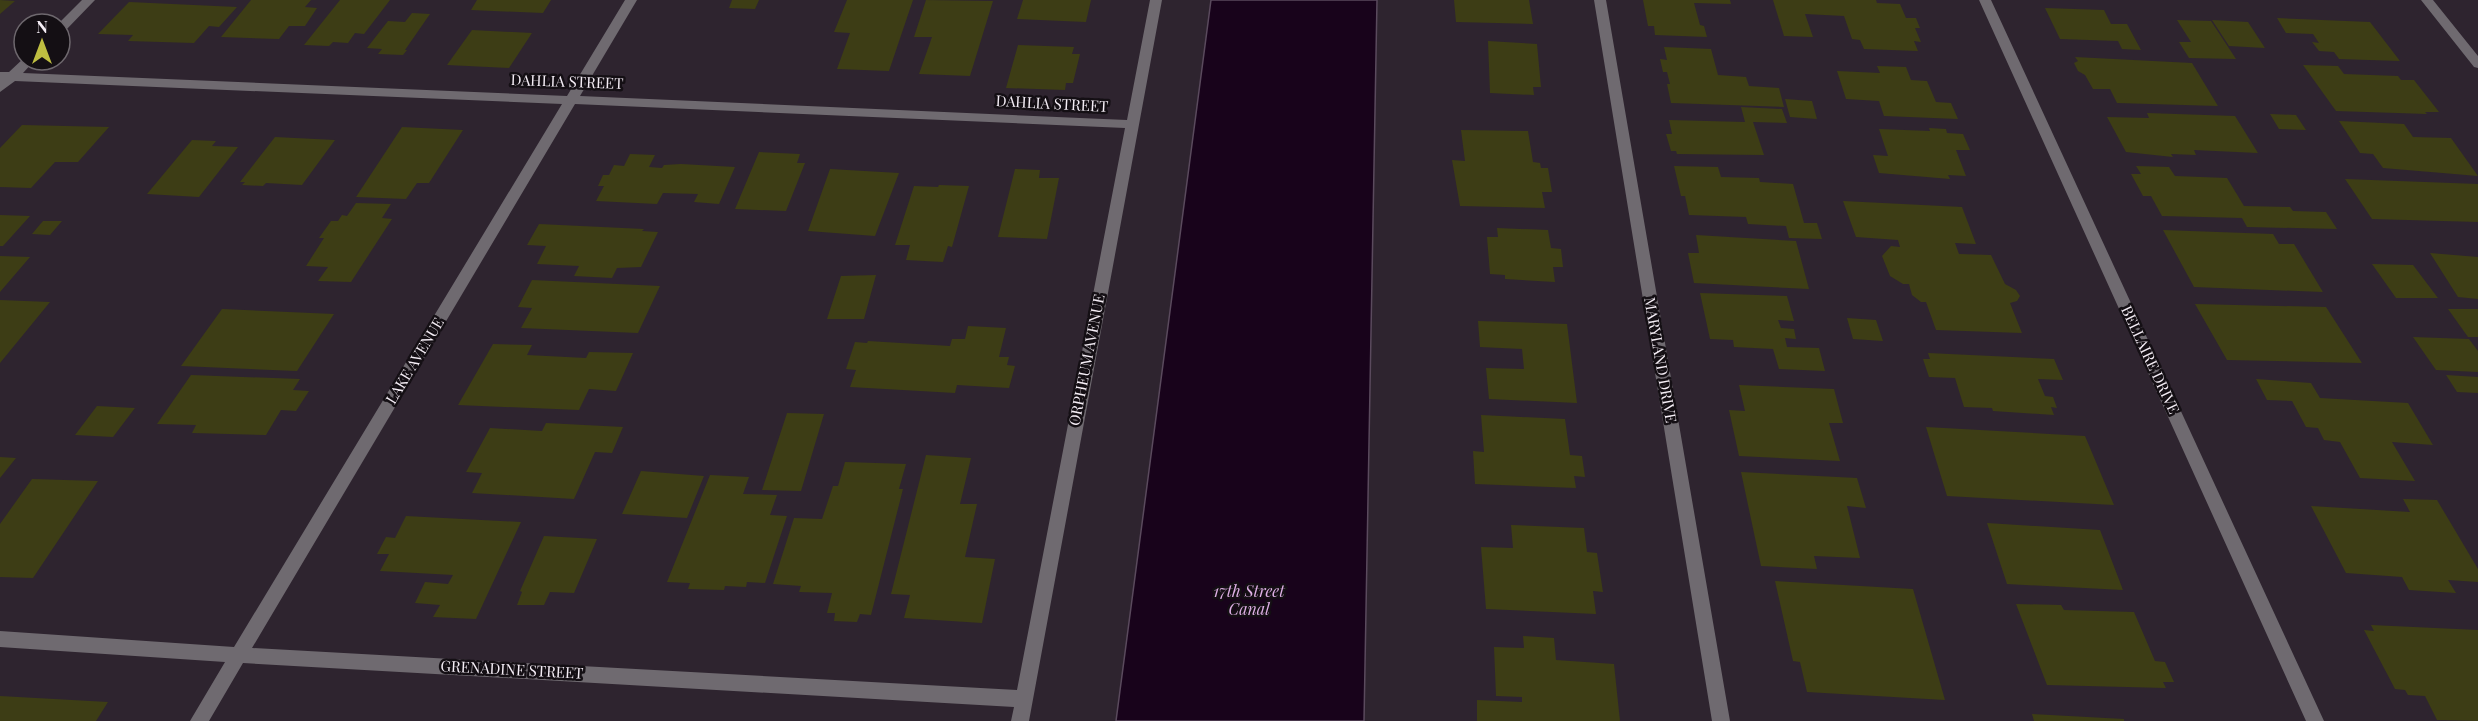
<svg xmlns="http://www.w3.org/2000/svg" width="2478" height="721" font-family="'Playfair Display',serif">
<style>
.water{fill:#18031b;stroke:#5a4a5d;stroke-width:1.5}
.building{fill:#3d3d15}
.lines{fill:none;stroke-linecap:round;stroke-linejoin:round}
.minor{fill:#6f6a70;fill-rule:evenodd}
.labels{text-anchor:middle;stroke-width:5;stroke-linejoin:round;paint-order:stroke}
.street-label{font-size:15px;fill:#f5eef6;stroke:#140f14}
.water-label{font-size:16px;font-style:italic;fill:#deb0e5;stroke:#140f14}
</style>
<rect width="100%" height="100%" fill="#2e242f"/>
<path class="water" d="M1211,0h166l-13,721h-248z"/>
<path class="building" d="M0,0l15,1 -15,13z
M251,0h60l-6,7 12,1 -12,18h-16l-10,13 -58,-2z
M340,0h50l-26,34 -9,-1 -7,10 -15,-1 -4,4 -25,-1z
M477,0h74l-8,13 -72,-3z
M732,0h27l-4,9 -26,-1z
M847,0h66l-24,71 -52,-2 13,-36 -16,-1z
M926,0l67,1 -23,75 -51,-2 13,-37h-18z
M1023,0h68l-5,22 -69,-3z
M1454,0h75l4,24 -77,-2z
M1643,0h87l1,4 -37,-1 6,22 4,1 3,11 -52,-2 -1,-9h-6z
M1773,0h103l1,3 23,1 6,14h10l4,10h-5l6,14 -7,-1 4,10 -54,-2 -4,-9 -8,-1 -8,-23 -39,-2 8,23 -29,-1z
M129,2l108,5 -18,20 -10,-1 -15,17 -66,-2 5,-6 -35,-1z
M2045,8l59,2 7,14h16l14,26 -19,-1 -4,-8 -58,-2z
M412,13l18,1 -25,36h2l-4,5 -25,-1 4,-5 -15,-1 21,-27 17,1z
M2277,18l93,4 30,39 -61,-2 -5,-7 -15,-1 -7,-9 7,1 -6,-9 -27,-1z
M2177,20l34,1 25,38 -47,-1 -10,-16h12z
M2212,20l36,2 17,26 -36,-2z
M472,30l60,3 -23,35 -62,-3z
M1488,41l49,3 4,43h-8l1,8 -44,-2z
M1018,45l56,2 -2,7h8l-7,29h-7l-1,7 -59,-2z
M1664,47l47,2 7,26 28,2 3,9 30,2 5,19 -113,-4 -4,-19h3l-3,-12h-4l-3,-13 7,1z
M2075,57l117,6 26,43 -101,-3 -7,-14h-17l-8,-14 -7,-4 -4,-8 4,-2z
M2303,65l35,1 6,8 54,2 3,4h13l25,32h-14l2,2 -91,-3z
M1877,66l29,1 5,13 16,1 9,21 15,1 7,16 -74,-3 -5,-15 -33,-2 -9,-28 43,2z
M1785,99l27,2 5,18 -27,-2z
M1741,107l41,2 5,14 -34,-1 11,33 -87,-1 -1,-3h-5l-5,-17h6l-3,-14 76,2z
M2147,113l88,3 23,37 -64,-3 2,5 -25,-1 2,3 -47,-5 -19,-35 42,1z
M2270,114l26,1 10,15 -27,-1z
M2339,121l65,3 9,13 38,1 27,38 -95,-8 -10,-14 -13,-1z
M22,125l87,2 -31,35h-23l-24,26 -31,-1v-39z
M402,127l61,3 -34,53h-12l-11,16 -50,-2z
M1929,128l17,1 1,4 16,1 7,16h-14l10,26 -18,-1 2,4 -71,-6 -6,-18 15,1 -9,-27 51,2z
M1461,130l67,1 5,31 7,1 1,5h7l4,24h-10l3,16 -85,-2 -8,-46 13,1z
M275,137l60,3 -33,45 -36,-2 -3,3 -21,-1 3,-3h-5z
M192,140l24,1 -4,5 26,1 -39,50 -52,-3z
M759,152l41,2 -3,9h8l-19,48 -51,-2z
M630,154l25,1 -6,12 13,1 2,-3 17,-1 54,3 -16,37 -25,-2 4,-8 -35,-1 -6,11 -61,-3 8,-15h-6l5,-11h6l5,-10 10,1z
M1674,166l44,1 3,10 38,1 1,4 33,2 11,39h13l5,16 -33,-1 -3,-12 -38,-2 -2,-7 -57,-2 -4,-19h-4z
M2136,166l33,1 6,9 52,2 17,28 46,1 3,4 33,1 11,17 -90,-2 -5,-9 -80,-2 -11,-20h-8l-12,-22h10z
M830,169l69,4 -24,63 -67,-5z
M1015,169l25,1 -1,8h20l-12,61 -49,-2z
M2345,179l133,5v38l-106,-3z
M939,185l30,1 -17,61 -4,-1 -5,16 -37,-2 4,-15h-15l19,-59 24,1z
M1843,201l119,6 14,37 -21,-1 4,11 32,1 14,29 11,6 4,6 -3,5 -7,2 12,30 -86,-3 -10,-28h-5l-9,-7 -3,-11h-6l-13,-8 -8,-20 9,-10 9,1 -2,-7 -42,-3z
M356,203l35,1 -9,14 10,1 -41,63 -33,-1 10,-14 -22,-1 18,-28h-5l12,-17h7l4,-6 5,1z
M0,215l30,1 -27,30h-3z
M43,221h19l-12,14 -18,-1z
M539,224l105,5 -2,2 16,1 -17,35 -24,1 -5,10 -38,-2 5,-10 -42,-2 9,-18 -19,-1z
M1497,228l51,2 3,18 10,1 2,18h-10l2,15 -50,-3v-4l-15,-1 -3,-37h11z
M2163,230l110,4 6,10h15l29,48 -129,-5z
M1696,235l100,6 13,48 -115,-6 -6,-30h11z
M2430,253l48,4v42l-20,-2z
M0,256l30,1 -30,35z
M2372,264l41,1 25,33h-42z
M876,275l-12,44h-37l14,-43z
M532,280l128,6 -22,47 -117,-5 11,-20 -14,-1z
M1700,293l87,3 7,25 -16,-1 3,8 13,1 2,10 -11,-1 2,9 32,1 6,23 -46,-2 -6,-20 -39,-2 -1,-7 -23,-1z
M0,300l50,2 -50,61z
M2195,304l131,3 36,56 -135,-3z
M222,309l112,5 -37,57 -116,-5z
M2448,309h30v28h-10z
M1847,318l29,2 7,21 -30,-2z
M1478,321l89,3 10,79 -88,-4 -3,-31 38,1 -2,-20 -42,-2z
M968,326l38,2 -7,29h10l-2,8 8,1 -6,22 -52,-3 -2,8 -105,-6 6,-17 -10,-1 9,-27 12,1 1,-2 82,5 2,-7h13z
M2413,337l56,2 9,12v21l-42,-2z
M493,344l39,1 -5,10 59,3 3,-6 44,1 -17,38 -27,-2 -10,21 -121,-5z
M1928,353l126,6 9,21 -25,-1 7,17 8,1 4,11 -6,-1 3,8 -61,-4 -1,-3 -28,-1 -9,-29 -26,-1 -6,-18h7z
M191,375l109,4 -7,11 16,1 -13,20 -15,-1 -15,25 -74,-2 4,-8 -39,-1z
M2446,375l32,2v16l-21,-1z
M2256,379l55,4 9,15 88,5 25,42 -41,-3 23,39 -55,-3 -20,-36 -16,-2 -6,-12 -12,-1 -14,-26 -25,-1z
M1739,385l95,4 9,34h-14l11,38 -101,-5 -10,-46 16,1z
M97,406l38,2 -22,29 -38,-2z
M787,413l37,1 -23,77 -39,-1z
M1481,415l84,4 5,36 12,1 3,21 -11,-1 2,12 -101,-4 -2,-33 11,1z
M546,423l77,4 -11,26 -17,-1 -21,47 -102,-6 10,-20 -16,-1 24,-44 52,3z
M1926,427l159,9 29,69 -167,-9z
M926,455l45,3 -11,46h17l-12,53 30,2 -13,64 -78,-5 6,-23 -19,-1z
M0,457l16,1 -16,20z
M845,462l61,2 -7,25h4l-32,126 -11,-1 -3,8 -23,-1 1,-8h-8l5,-20 -33,-1 2,-6 -28,-2 21,-66 28,1 11,-33h5z
M641,471l63,5 -17,42 -65,-4z
M1741,472l116,6 9,30 -19,-2 13,52 -46,-2 3,13 -56,-3z
M710,475l39,2 -6,17 34,1 -7,20 17,1 -22,67 -18,-1 -1,5 -21,-1 -1,4 -36,-1 2,-6 -23,-1z
M32,479l66,2 -65,97 -33,-1v-53z
M2403,499l34,1 41,69v13l-30,-2 8,13 -47,-3 -7,-13 -56,-4 -35,-67 99,6z
M406,516l115,6 -45,97 -43,-2 7,-12 -25,-2 10,-21 23,2 5,-9 -73,-4 9,-17h-12l9,-17 9,1z
M1987,523l113,7 23,60 -116,-6z
M1511,525l73,3 3,24 10,1 6,39 -10,-1 3,23 -110,-5 -5,-62 32,1z
M544,536l53,3 -23,54 -24,-1 -6,13h-27l5,-13 -2,-1z
M1775,581l138,8 32,111 -138,-8 -7,-30 -7,-1z
M2016,604l45,1 3,5 70,2 21,49 10,1 9,20h-11l3,6 -119,-3z
M2371,625l107,5v91l-41,-1 -12,-24 -17,-1 -3,-5 -10,-1 -31,-59 10,1z
M1523,636l31,2 2,22 58,4 6,57h-143v-21l45,2v-5l-26,-1 -2,-49 30,1z
M0,696l108,6 -12,19h-96z
M2032,714l92,5v2h-90z"/>
<g class="lines">
<path class="minor" d="M82,0h13l-31,32 -4,1 -2,-9z
M625,0h12l-57,96 547,24 23,-120h12l-133,721h-18l3,-14 -771,-44 -34,58h-19l35,-59 -225,-15v-16l234,16 328,-543 -547,-23 -15,11v-20h9l15,-14v2h11l-12,13 544,23zM575,104l550,24 -108,562 -765,-42z
M1594,0h12l124,721h-18z
M1979,0h12l333,721h-18z
M2421,0h12l45,56v12l-4,-1z"/>
</g>
<g class="labels">
<g class="street-label">
<text transform="translate(567 82) rotate(2)" y="5">DAHLIA STREET</text>
<text transform="translate(1052 104) rotate(3)" y="5">DAHLIA STREET</text>
<text transform="translate(1087 360) rotate(-79)" y="5">ORPHEUM AVENUE</text>
<text transform="translate(1660 360) rotate(80)" y="5">MARYLAND DRIVE</text>
<text transform="translate(2150 360) rotate(65)" y="5">BELLAIRE DRIVE</text>
<text transform="translate(415 361) rotate(-59)" y="5">LAKE AVENUE</text>
<text transform="translate(512 670) rotate(3)" y="5">GRENADINE STREET</text>
</g>
<g class="water-label">
<text x="1249" y="597">17th Street<tspan x="1249" dy="18">Canal</tspan></text>
</g>
</g>
<g transform="translate(42 42)"><circle r="28" fill="#140f14" stroke="#6e686e" stroke-width="1.5"/>
<path d="M0-4.5L10 22L0 15L-10 22Z" fill="#bfbe41"/>
<text y="-9" font-size="16" font-weight="bold" text-anchor="middle" fill="#f5eef6">N</text>
</g>
</svg>
